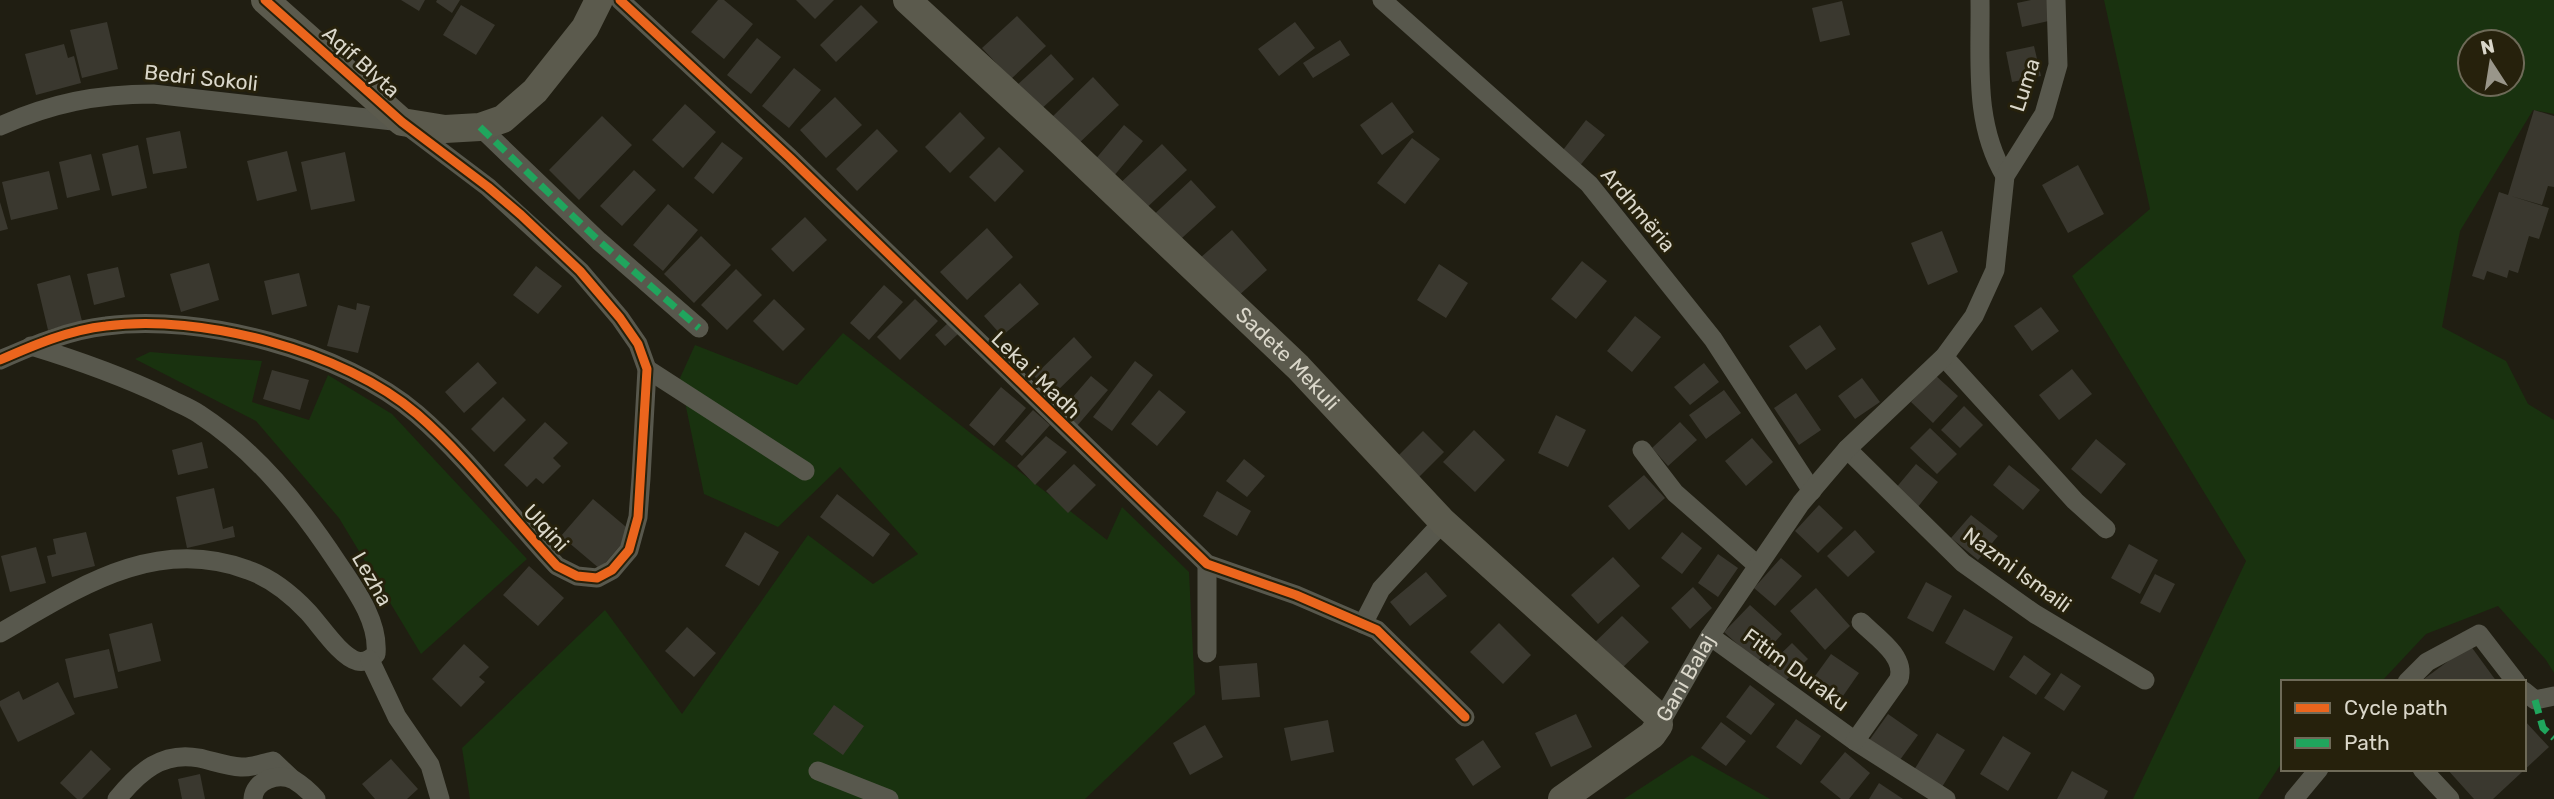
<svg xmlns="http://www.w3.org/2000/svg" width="2554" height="799" font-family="Rubik,sans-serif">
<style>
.green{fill:#19320f;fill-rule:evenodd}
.building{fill:#3a382f}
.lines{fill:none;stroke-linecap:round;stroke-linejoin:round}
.street{stroke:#58584d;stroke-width:19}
.secondary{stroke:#5b5a4d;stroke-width:28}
.quiet{stroke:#20a55d;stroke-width:7;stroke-dasharray:14 7;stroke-linecap:butt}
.cycleway-casing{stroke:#26210c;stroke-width:13}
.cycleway{stroke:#eb651d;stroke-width:9}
.labels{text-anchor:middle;stroke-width:6;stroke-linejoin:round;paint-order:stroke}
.street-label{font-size:21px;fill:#dad7ca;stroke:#26210c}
</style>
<rect width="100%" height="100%" fill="#201e12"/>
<path class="green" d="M2104,0h450v114l-21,-4 -73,121 -18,96 64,34 22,43 26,16v253l-8,-13 -48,-54 -72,28 -45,48h-98v79l-25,38h-125l113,-238 -174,-285 78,-67zM2512,42v42h-42v-42z
M843,333l264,207 15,-33 67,65 6,122 -110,105h-615l-8,-51 143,-138 77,104 126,-179 65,49 45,-30 -78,-87 -62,60 -74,-33 -24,-116 15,-33 102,40z
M150,352l112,9 -10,41 57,18 19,-45 64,39 135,145 -106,95 -82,-136 -83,-97 -121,-62z
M1692,755l78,44h-146z"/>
<path class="building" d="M401,0h24l-6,11z
M437,0h23l-8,13 -16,-11z
M718,0h6l29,24 -29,35 -33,-27z
M796,0h38l-19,19z
M2031,0h18l4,20 -31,7 -5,-24z
M1842,1l8,34 -30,7 -8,-34z
M461,5l34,20 -19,30 -33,-20z
M861,5l17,17 -42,40 -16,-17z
M1017,16l29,30 -35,33 -29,-31z
M107,22l11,47 -36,9 -12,-48z
M1295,22l20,26 -36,28 -21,-27z
M757,38l24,19 -30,37 -24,-19z
M1340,40l10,15 -37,23 -10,-15z
M64,44l4,14 6,-2 7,27 -45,12 -11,-41z
M2034,46l7,30 -29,6 -6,-30z
M1051,54l23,25 -35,32 -23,-25z
M794,68l27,22 -32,38 -27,-22z
M1093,77l26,28 -44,42 -26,-27z
M835,97l27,28 -36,33 -26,-28z
M1392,102l22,30 -32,23 -22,-30z
M685,104l31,28 -33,36 -31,-28z
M2534,110l20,6v71l-6,-1 -6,19 -31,-9 38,12 -10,31 -10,-3 -11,37 -9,-3 -2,8 -20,-7 -3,9 -12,-4 27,-84 9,3z
M960,112l25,26 -35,35 -25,-26z
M602,116l30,29 -53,55 -30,-30z
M1586,120l19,15 -27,33 -18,-14z
M1124,125l19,16 -30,36 -19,-16z
M877,129l21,22 -41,40 -21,-22z
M180,131l7,37 -34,6 -7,-36z
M1412,138l28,21 -35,45 -28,-21z
M722,142l21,16 -30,36 -19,-16z
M1162,144l25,26 -46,43 -25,-26z
M138,145l9,43 -35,8 -10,-42z
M999,147l25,24 -29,31 -26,-25z
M287,151l10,40 -40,10 -10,-40z
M345,152l10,49 -44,9 -10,-48z
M91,154l9,36 -33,8 -8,-36z
M2078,165l26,49 -36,19 -26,-48z
M634,170l22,20 -34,36 -22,-20z
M49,171l9,38 -47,11 -9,-38z
M1191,180l25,27 -44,40 -25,-26z
M0,202l8,27 -8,2z
M668,204l30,26 -35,41 -30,-26z
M805,217l22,23 -34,32 -22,-23z
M987,228l26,29 -46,43 -27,-28z
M1232,230l35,40 -31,28 -36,-40z
M1942,231l16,41 -30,13 -17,-42z
M701,236l30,29 -37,38 -30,-29z
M1582,261l25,20 -31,38 -25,-20z
M209,263l10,37 -38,12 -11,-38z
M1439,264l29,19 -22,35 -29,-18z
M536,266l26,20 -24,28 -25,-19z
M118,267l7,30 -31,8 -7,-31z
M736,269l26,26 -35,35 -26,-25z
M299,273l8,33 -35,9 -8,-34z
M70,275l12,46 -34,9 -11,-46z
M1020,283l19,21 -37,32 -18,-20z
M884,285l19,17 -34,38 -19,-17z
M774,299l31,30 -22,22 -30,-30z
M915,299l23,22 -38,39 -23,-23z
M357,303l13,3 -12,47 -31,-7 11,-41 18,5z
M2041,307l18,24 -27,20 -18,-25z
M1635,316l26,21 -29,35 -25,-21z
M948,323l10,11 -13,12 -10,-11z
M1820,325l16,24 -30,21 -17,-24z
M1074,337l18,20 -39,38 -19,-19z
M1135,361l18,14 -41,56 -19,-14z
M478,362l19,21 -33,30 -19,-21z
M1704,363l15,19 -29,23 -16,-18z
M2072,369l20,25 -33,26 -20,-25z
M272,370l37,10 -9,30 -37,-11z
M1935,375l23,21 -25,27 -22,-21z
M1091,376l17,14 -32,37 -17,-14z
M1862,378l18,24 -25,17 -17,-23z
M1001,387l25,21 -32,38 -25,-21z
M1159,390l27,22 -29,34 -26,-22z
M1724,390l17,23 -35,26 -17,-24z
M1796,393l25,37 -22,15 -25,-37z
M503,397l23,23 -32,32 -23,-23z
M1964,406l19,19 -23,23 -19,-18z
M1033,410l17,15 -28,31 -17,-15z
M1556,415l30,15 -18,37 -30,-14z
M545,422l23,21 -15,15 8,8 -18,18 -7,-6 -9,9 -23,-22z
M1680,422l17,18 -29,26 -16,-18z
M1930,428l27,26 -20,20 -27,-26z
M1474,430l31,30 -30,32 -32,-30z
M1423,431l21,21 -27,27 -21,-21z
M1046,436l21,16 -32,33 -18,-19z
M1752,438l21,24 -27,24 -21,-25z
M2096,439l30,25 -25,30 -30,-25z
M202,442l6,26 -30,7 -6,-25z
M1244,459l21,17 -18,21 -21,-16z
M1074,464l22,21 -28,28 -22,-22z
M1916,464l22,18 -21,26 -22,-19z
M2009,465l31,25 -17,20 -30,-25z
M1644,475l21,23 -36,32 -21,-24z
M214,488l9,41 10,-3 2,11 -48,11 -11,-51z
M1217,491l34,20 -14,25 -34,-20z
M837,494l53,40 -17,23 -53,-40z
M593,499l39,33 -32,37 -39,-33z
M1819,505l24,23 -25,25 -23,-22z
M1971,515l27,21 -20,24 -27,-22z
M1855,530l20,22 -27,25 -21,-21z
M86,532l9,34 -43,11 -5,-21 9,-2 -3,-15z
M745,532l34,20 -20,34 -34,-20z
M1682,532l20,16 -20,26 -21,-16z
M2129,544l29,16 -18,34 -29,-16z
M36,547l10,36 -36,9 -9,-36z
M1718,554l20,14 -20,29 -20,-14z
M1613,557l27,29 -42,38 -27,-29z
M1781,558l21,18 -27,30 -21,-18z
M529,566l35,32 -26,28 -35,-31z
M1426,572l21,24 -37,30 -20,-24z
M2155,574l20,10 -15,29 -20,-10z
M1926,582l26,14 -19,36 -26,-14z
M1693,587l19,21 -22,21 -19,-21z
M1816,588l34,38 -25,24 -35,-39z
M1750,605l32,29 -25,28 -33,-30z
M1964,609l49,28 -19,34 -49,-28z
M1622,616l27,26 -29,28 -27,-26z
M152,623l9,38 -43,11 -9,-38z
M1499,623l32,32 -28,29 -33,-32z
M687,627l29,26 -22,24 -29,-26z
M1792,643l16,16 -27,26 -16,-16z
M464,644l25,23 -10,10 6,5 -24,25 -29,-28z
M2470,645l27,37h-77z
M109,649l9,39 -44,10 -9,-39z
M1831,654l28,19 -16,23 -28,-20z
M2024,655l27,19 -15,21 -27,-18z
M1257,663l3,34 -38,3 -3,-34z
M2061,673l20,13 -17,25 -20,-13z
M58,682l17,32 -57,28 -18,-36v-5l19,-10 4,9z
M1750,685l25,19 -24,31 -25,-18z
M834,705l30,21 -21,29 -30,-21z
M1576,714l16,33 -41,20 -16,-34z
M1888,714l30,21 -21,29 -29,-22z
M1796,719l25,17 -20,29 -25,-18z
M1328,720l6,32 -43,9 -7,-33z
M2524,720l25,27 -56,52h-19l-27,-30h77z
M1721,722l25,19 -20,25 -25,-18z
M1205,725l18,32 -33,18 -17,-32z
M1937,733l28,17 -23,37 -28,-17z
M2003,736l28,17 -23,38 -28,-17z
M1483,740l18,27 -28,19 -18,-27z
M91,750l20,19 -29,30h-5l-17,-16z
M1845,752l25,21 -21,26h-8l-21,-17z
M391,759l27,30 -11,10h-32l-13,-15z
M2072,771l36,20 -4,8h-47z
M200,774l5,25h-23l-4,-20z
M1879,783l24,16h-34z"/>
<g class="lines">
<g class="street">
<path d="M620,0l170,158 417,406 89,31 81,35 88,87"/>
<path d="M1382,0l207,184 124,155 99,152"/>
<path d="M1980,0c1,61 -7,122 25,176"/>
<path d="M0,126c52,-23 97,-32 153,-32l249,28 86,65 92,84 40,47 18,26 9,25 -6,109 -3,39 -9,33 -17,20 -15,8 -20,-2 -20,-10c-47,-50 -88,-107 -140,-152 -73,-63 -217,-101 -311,-88 -37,4 -72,19 -106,34"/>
<path d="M480,127l119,114 100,87"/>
<path d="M1944,357l131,144 31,28"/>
<path d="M647,369l158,102"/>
<path d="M1847,449l116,114 72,51 110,66"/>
<path d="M1642,450l33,43 82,72"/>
<path d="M1363,624l18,-35 62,-67"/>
<path d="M0,633c78,-45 155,-98 248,-63 23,8 44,25 60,42 13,14 32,44 49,49 8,2 14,-2 19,-7 3,-33 -21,-65 -39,-92 -37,-56 -81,-111 -138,-148 -10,-7 -22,-11 -33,-17 -44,-21 -89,-37 -135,-51"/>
<path d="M1710,636l145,105 91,58"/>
<path d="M1207,653v-89"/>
<path d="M370,660l27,57 33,48 10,34"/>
<path d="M2407,682l20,-20 52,-28 37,48"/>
<path d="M2524,691l11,9 19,-4"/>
<path id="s1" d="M1659,725l51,-89 91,-133 46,-54 97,-92 30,-41 21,-46 10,-94 39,-62 14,-49 -2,-65"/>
<path d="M1855,741l44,-62c7,-23 -23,-42 -38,-57"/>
<path d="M2422,769l28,30"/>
<path d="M818,771l71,28"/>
<path d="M117,799c22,-27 45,-48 82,-41 14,3 28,8 42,9 10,1 22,-4 32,-6l18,17"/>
<path d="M253,799c1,-19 25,-27 41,-19 8,5 16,12 22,19"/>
<path d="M2294,799l25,-30"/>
</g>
<g class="secondary">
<path d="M265,0l137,122 43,7 35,-2 23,-8 32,-28 50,-63 14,-28"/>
<path id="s2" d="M907,0l154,142 237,225 145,155 215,194 1,9 -7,10 -90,64"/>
</g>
<path class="quiet" d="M480,127l119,114 100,87
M2535,700l8,28 11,10"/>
<defs>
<path id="cycleway" d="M620,0l170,158 417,406 89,31 81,35 88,87
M0,360c34,-15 69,-30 106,-34 94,-13 238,25 311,88 52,45 93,102 140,152l20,10 20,2 15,-8 17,-20 9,-33 9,-148 -9,-25 -18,-26 -40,-47 -59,-56 -33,-28 -86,-65 -137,-122"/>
</defs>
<use href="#cycleway" class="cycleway-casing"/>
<use href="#cycleway" class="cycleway"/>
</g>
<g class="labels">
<g class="street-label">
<text transform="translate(361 62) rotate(42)" y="7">Aqif Blyta</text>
<text transform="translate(201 78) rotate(6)" y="7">Bedri Sokoli</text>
<text transform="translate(2025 85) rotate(-72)" y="7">Luma</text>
<text transform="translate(1638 210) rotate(50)" y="7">Ardhmëria</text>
<text dy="7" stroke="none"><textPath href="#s2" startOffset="523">Sadete Mekuli</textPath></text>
<text transform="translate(1036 375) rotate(44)" y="7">Leka i Madh</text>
<text transform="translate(546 528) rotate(47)" y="7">Ulqini</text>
<text transform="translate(2017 570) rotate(36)" y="7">Nazmi Ismaili</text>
<text transform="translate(372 579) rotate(60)" y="7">Lezha</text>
<text transform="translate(1796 670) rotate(36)" y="7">Fitim Duraku</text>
<text dy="7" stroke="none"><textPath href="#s1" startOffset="54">Gani Balaj</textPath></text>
</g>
</g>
<rect x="2281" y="680" width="245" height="91" fill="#26210c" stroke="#6e6a58" stroke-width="2"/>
<rect x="2295" y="703" width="35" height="10" fill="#eb651d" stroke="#6e6a58" stroke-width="2"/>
<text x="2344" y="715" font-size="21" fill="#dad7ca">Cycle path</text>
<rect x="2295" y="738" width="35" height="10" fill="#20a55d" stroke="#6e6a58" stroke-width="2"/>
<text x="2344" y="750" font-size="21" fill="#dad7ca">Path</text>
<g transform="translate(2491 63) rotate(348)"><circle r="33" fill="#26210c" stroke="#6e6a58" stroke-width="2"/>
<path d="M0-5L12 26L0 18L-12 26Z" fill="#99968a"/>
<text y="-10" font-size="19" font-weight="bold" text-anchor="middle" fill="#dad7ca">N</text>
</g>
</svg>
